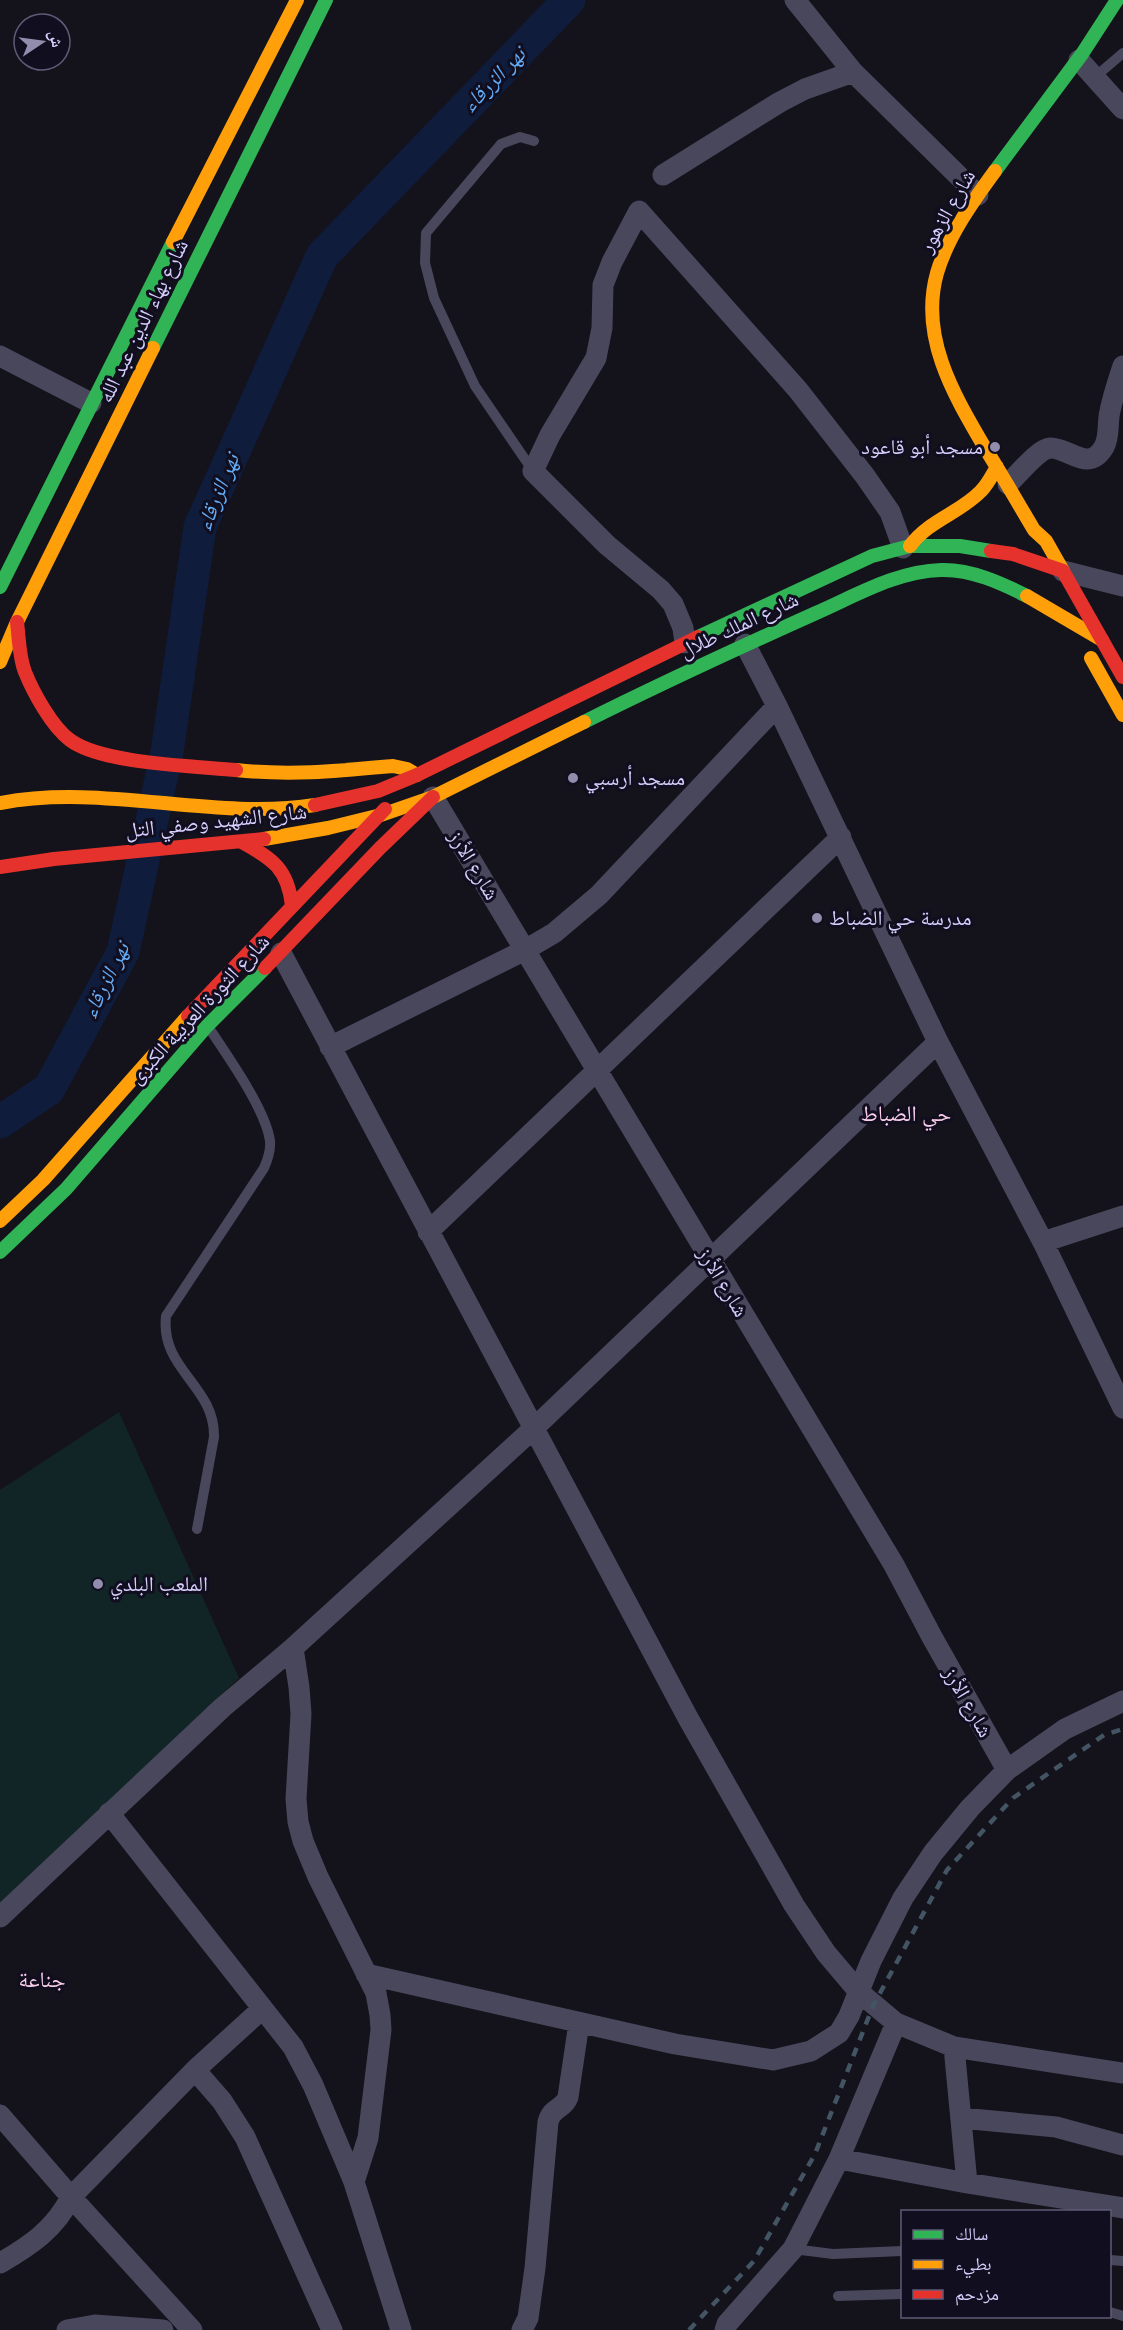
<svg xmlns="http://www.w3.org/2000/svg" width="1123" height="2330" font-family="Figtree,'Noto Naskh Arabic',sans-serif">
<style>
.green{fill:#112526}
.lines{fill:none;stroke-linecap:round;stroke-linejoin:round}
.river{stroke:#0f1c3b;stroke-width:33}
.lane{stroke:#49475c;stroke-width:10}
.street{stroke:#49475c;stroke-width:21}
.fast{stroke:#30b455;stroke-width:14}
.slow{stroke:#ff9f0a;stroke-width:14}
.jam{stroke:#e5322d;stroke-width:14}
.rail{stroke:#435463;stroke-width:4.5;stroke-dasharray:9 8;stroke-linecap:butt}
.poi-dot{fill:#928cad;stroke:#110e1f;stroke-width:2}
.labels{text-anchor:middle;stroke-width:6;stroke-linejoin:round;paint-order:stroke}
.street-label{font-size:21px;fill:#d6cefc;stroke:#110e1f}
.poi-label{font-size:21px;fill:#d6cefc;stroke:#110e1f;text-anchor:start}
.water-label{font-size:22px;font-style:italic;fill:#63abf5;stroke:#110e1f}
.neighbourhood-label{font-size:22px;fill:#fcd0ea;stroke:#110e1f}
</style>
<rect width="100%" height="100%" fill="#14121b"/>
<path class="green" d="M119,1412l120,266 -239,225v-413z"/>
<g class="lines">
<path class="river" d="M0,1122l49,-33 74,-137 44,-200 33,-225 122,-271 247,-256"/>
<path class="lane" d="M1095,77l28,-24
M533,471l-58,-85 -41,-88 -9,-35 1,-30 75,-89 19,-7 14,4
M197,1529l17,-92c1,-52 -54,-67 -48,-121l98,-148c4,-9 7,-17 6,-27 -4,-31 -43,-86 -61,-113
M793,2249l40,5 69,-3
M1110,2260l13,1
M838,2296l64,-2
M1110,2312l13,4"/>
<path class="street" d="M795,0l58,72 125,123
M1079,60l44,49
M663,175l117,-73 25,-13 48,-17
M0,356l91,47
M1008,484c9,-8 30,-35 42,-36 19,-1 38,26 54,-1 6,-11 3,-24 6,-36 3,-15 8,-30 13,-45
M1063,571l60,15
M685,643l-2,-15 -10,-24 -12,-14 -54,-45 -74,-74 17,-36 46,-77 6,-30 1,-43 9,-23 27,-51 159,179 67,86 25,36 13,36
M745,644l32,62 161,336 105,200 80,166
M433,797l461,768 38,72 75,133
M281,953l407,765 106,187 32,48 33,39 37,31 58,24 169,26
M330,1047l195,-97 29,-17 45,-38 178,-189
M428,1232l413,-395
M1043,1242l80,-26
M293,1648l6,39 2,27 -5,85 2,23 5,19 15,36 58,116 4,22 1,15 -13,108 -14,44
M109,1813l184,234 20,38 41,97 47,148
M0,1917l223,-210 70,-59 240,-219 405,-387
M366,1974l309,70 98,16 38,-9 28,-18 10,-17 22,-55 32,-63 30,-45 37,-45 37,-38 58,-41 58,-28
M954,2047l13,136
M195,2070l27,31 23,36 87,193
M0,2115l71,82 121,133
M961,2118l95,9 67,18
M839,2159l128,24 156,25
M0,2263c30,-17 55,-34 71,-66l124,-127 67,-61
M67,2330l28,-5 68,5
M522,2330l6,-12 7,-50 13,-146c4,-15 16,-13 20,-25l11,-74
M725,2330l2,-6 66,-75 46,-90 57,-136"/>
<path class="fast" d="M995,171l87,-117 35,-54
M153,348l173,-348
M0,587l173,-345
M698,637l174,-81 38,-10h50l31,5
M584,722c76,-38 154,-74 232,-109 39,-17 81,-42 125,-43 30,-1 60,13 86,26
M0,1252l66,-63 141,-163 58,-58"/>
<path class="slow" d="M995,171c-22,30 -47,65 -58,102 -18,64 17,122 48,175 17,27 33,55 49,82l12,11 17,30
M173,242l124,-242
M910,546c19,-26 50,-33 71,-55 7,-7 11,-16 16,-24
M1027,596l75,44
M1091,658l32,57
M0,662l17,-40 136,-274
M236,770c54,6 103,1 157,-4l14,3 10,6
M0,803c105,-20 212,18 315,2
M264,839l64,-11 53,-13 52,-18 151,-75
M0,1221l43,-41 145,-164"/>
<path class="jam" d="M991,551l22,3 50,17 60,106
M17,622c2,16 2,35 8,50 8,20 27,55 45,68 32,24 124,26 166,30
M315,805l63,-14 39,-16 281,-138
M242,842c31,17 46,27 50,64
M0,867l54,-8 210,-20
M265,968l115,-120 53,-51
M188,1016l197,-207"/>
<path class="rail" d="M689,2330l65,-69 61,-107 58,-148 74,-136 66,-72 91,-63 19,-6"/>
</g>
<g class="poi-dot">
<circle cx="995" cy="447" r="6"/>
<circle cx="573" cy="778" r="6"/>
<circle cx="817" cy="918" r="6"/>
<circle cx="98" cy="1584" r="6"/>
</g>
<g class="labels">
<g class="street-label">
<text transform="translate(947 211) rotate(-60)" y="7">شارع الزهور</text>
<text transform="translate(143 321) rotate(-64)" y="7">شارع بهاء الدين عبد الله</text>
<text transform="translate(739 625) rotate(-25)" y="7">شارع الملك طلال</text>
<text transform="translate(216 821) rotate(-6)" y="7">شارع الشهيد وصفي التل</text>
<text transform="translate(474 865) rotate(59)" y="7">شارع الأرز</text>
<text transform="translate(199 1009) rotate(-47)" y="7">شارع الثورة العربية الكبرى</text>
<text transform="translate(723 1282) rotate(59)" y="7">شارع الأرز</text>
<text transform="translate(968 1702) rotate(60)" y="7">شارع الأرز</text>
</g>
<g class="poi-label">
<text x="983" y="454" text-anchor="end">مسجد أبو قاعود</text>
<text x="585" y="785">مسجد أرسبي</text>
<text x="829" y="925">مدرسة حي الضباط</text>
<text x="110" y="1591">الملعب البلدي</text>
</g>
<g class="water-label">
<text transform="translate(493 79) rotate(-46)" y="8">نهر الزرقاء</text>
<text transform="translate(217 492) rotate(-68)" y="8">نهر الزرقاء</text>
<text transform="translate(105 980) rotate(-64)" y="8">نهر الزرقاء</text>
</g>
<g class="neighbourhood-label">
<text x="906" y="1121">حي الضباط</text>
<text x="42" y="1987">جناعة</text>
</g>
</g>
<rect x="901" y="2210" width="210" height="108" fill="#110e1f" stroke="#605b77" stroke-width="1.5"/>
<rect x="913" y="2230" width="30" height="9" fill="#30b455" stroke="#605b77" stroke-width="1.5"/>
<text x="955" y="2240" font-size="18" fill="#d6cefc">سالك</text>
<rect x="913" y="2260" width="30" height="9" fill="#ff9f0a" stroke="#605b77" stroke-width="1.5"/>
<text x="955" y="2270" font-size="18" fill="#d6cefc">بطيء</text>
<rect x="913" y="2290" width="30" height="9" fill="#e5322d" stroke="#605b77" stroke-width="1.5"/>
<text x="955" y="2300" font-size="18" fill="#d6cefc">مزدحم</text>
<g transform="translate(42 42) rotate(77)"><circle r="28" fill="#110e1f" stroke="#605b77" stroke-width="1.5"/>
<path d="M0-4.5L10 22L0 15L-10 22Z" fill="#928cad"/>
<text y="-9" font-size="16" font-weight="bold" text-anchor="middle" fill="#d6cefc">ش</text>
</g>
</svg>
